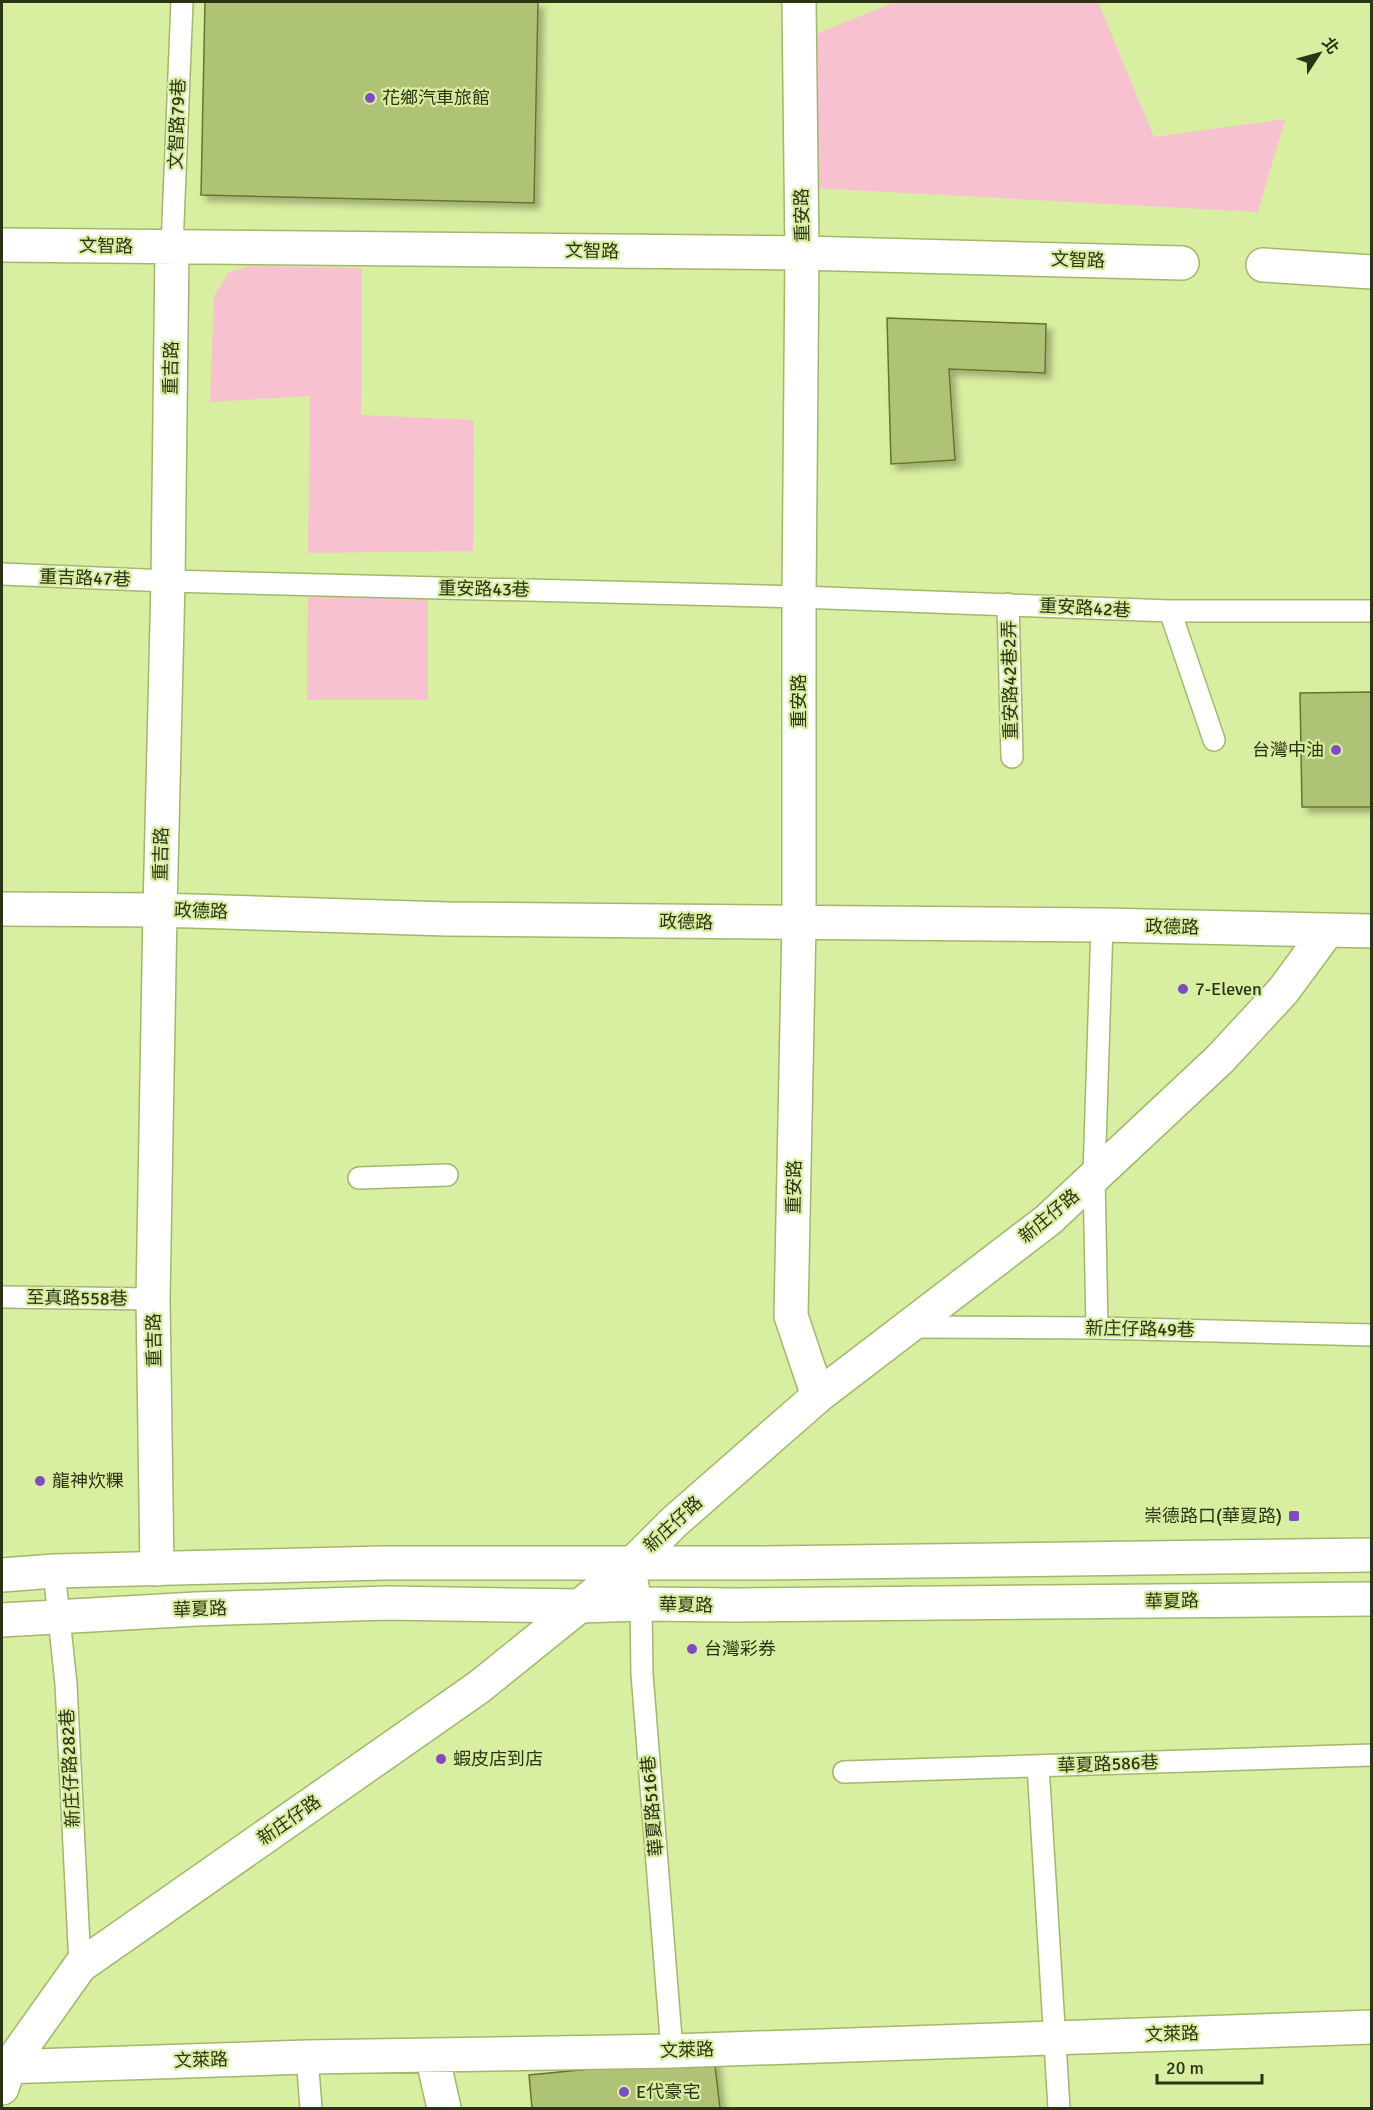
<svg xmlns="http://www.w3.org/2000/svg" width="1373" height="2110" font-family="Signika,'Noto Sans TC',sans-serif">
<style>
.green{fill:#f8c1d0}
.building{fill:#afc377;stroke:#65762b;stroke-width:1.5;filter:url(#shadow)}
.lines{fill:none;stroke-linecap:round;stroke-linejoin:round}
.lane-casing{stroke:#a3b76b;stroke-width:24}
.street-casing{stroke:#a3b76b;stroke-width:36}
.secondary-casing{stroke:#a3b76b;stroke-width:36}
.lane{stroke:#fff;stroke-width:21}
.street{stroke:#fff;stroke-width:33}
.secondary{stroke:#fff;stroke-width:33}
.poi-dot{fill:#7f4ac2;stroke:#d8eea0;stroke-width:2}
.labels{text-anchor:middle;stroke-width:4.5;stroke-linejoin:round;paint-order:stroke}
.poi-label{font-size:18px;fill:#2b3314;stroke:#d8eea0;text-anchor:start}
.street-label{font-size:18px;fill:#2b3314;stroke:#d8eea0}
</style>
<defs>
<filter id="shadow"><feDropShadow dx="5.5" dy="5.5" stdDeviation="3" flood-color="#0004"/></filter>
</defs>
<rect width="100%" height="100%" fill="#d8eea0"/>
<path class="green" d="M895,2h203l56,135 131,-18 -27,93 -445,-24 1,-153z
M250,266l112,2 -1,147 113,5 -1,131 -165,2 2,-157 -100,6 4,-106 15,-24z
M308,573l120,5v122h-121z"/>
<path class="building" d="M205,2h333l-4,201 -333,-8z
M887,318l159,6 -1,49 -96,-4 6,91 -64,4z
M1372,692v115h-70l-2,-114z
M714,2057l6,51h-188l-3,-33z"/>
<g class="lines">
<defs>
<path id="lane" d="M172,247l10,-245
M2,574l166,7 631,16 371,14h202
M1008,604l4,153
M1170,611l44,129
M359,1178l88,-3
M2,1297l151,2
M908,1327l189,1 275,7
M1097,1328l-3,-152 8,-251
M634,1562l7,42 1,70 30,377
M54,1571l12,113 14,282
M1038,1766l21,342
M844,1772l528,-17
M307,2057l4,51"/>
<path id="street" d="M799,2l3,251 -3,344v326l-8,393 27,80
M2,245l800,8 380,10
M1263,265l109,7
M2,909l158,1 287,9 655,6 270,6
M157,1569l-4,-270 7,-389 8,-329 4,-334
M432,2055l12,53
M2,2067l305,-10 365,-6 700,-24
M2,2088l7,-22 71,-100 399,-279 155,-125 39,-39 145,-127 230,-176 172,-161 63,-68 45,-61"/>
<path id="secondary" d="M2,1575l52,-4 329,-8h382l607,-8
M2,1620l194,-11 191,-6 193,3 61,-2 95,1 636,-6"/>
</defs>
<use href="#lane" class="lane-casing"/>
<use href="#street" class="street-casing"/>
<use href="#secondary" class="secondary-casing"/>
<use href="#lane" class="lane"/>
<use href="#street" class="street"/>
<use href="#secondary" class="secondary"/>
</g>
<g class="poi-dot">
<circle cx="370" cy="98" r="6"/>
<circle cx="1336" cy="750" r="6"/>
<circle cx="1183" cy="989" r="6"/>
<circle cx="40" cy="1481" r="6"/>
<rect x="1288" y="1510" width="12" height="12" rx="3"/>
<circle cx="692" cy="1649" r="6"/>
<circle cx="441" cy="1759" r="6"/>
<circle cx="624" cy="2092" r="6"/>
</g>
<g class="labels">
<g class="poi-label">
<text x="382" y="104">花鄉汽車旅館</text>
<text x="1324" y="756" text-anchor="end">台灣中油</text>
<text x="1195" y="995">7-Eleven</text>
<text x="52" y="1487">龍神炊粿</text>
<text x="1282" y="1522" text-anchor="end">崇德路口(華夏路)</text>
<text x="704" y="1655">台灣彩券</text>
<text x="453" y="1765">蝦皮店到店</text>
<text x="636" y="2098">E代豪宅</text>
</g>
<g class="street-label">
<text transform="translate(177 124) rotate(-88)" y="6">文智路79巷</text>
<text transform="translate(802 215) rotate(-91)" y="6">重安路</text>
<text transform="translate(106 246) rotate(1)" y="6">文智路</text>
<text transform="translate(592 251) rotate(1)" y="6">文智路</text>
<text transform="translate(1078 260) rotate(2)" y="6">文智路</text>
<text transform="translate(171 368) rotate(-89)" y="6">重吉路</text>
<text transform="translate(85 578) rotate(2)" y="6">重吉路47巷</text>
<text transform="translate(484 589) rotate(1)" y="6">重安路43巷</text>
<text transform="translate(1085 608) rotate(3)" y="6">重安路42巷</text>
<text transform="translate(1010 680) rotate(-91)" y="6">重安路42巷2弄</text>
<text transform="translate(799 701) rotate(-90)" y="6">重安路</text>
<text transform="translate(161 854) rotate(-89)" y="6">重吉路</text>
<text transform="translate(201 911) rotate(2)" y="6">政德路</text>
<text transform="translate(686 922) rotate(1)" y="6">政德路</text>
<text transform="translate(1172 927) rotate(1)" y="6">政德路</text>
<text transform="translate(794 1187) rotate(-89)" y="6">重安路</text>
<text transform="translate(1049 1216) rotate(-40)" y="6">新庄仔路</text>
<text transform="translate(77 1298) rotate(1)" y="6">至真路558巷</text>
<text transform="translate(1140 1329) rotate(1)" y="6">新庄仔路49巷</text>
<text transform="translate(154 1340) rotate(-91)" y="6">重吉路</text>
<text transform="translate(673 1524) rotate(-43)" y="6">新庄仔路</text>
<text transform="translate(1172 1601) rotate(-1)" y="6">華夏路</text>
<text transform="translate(686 1605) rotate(1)" y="6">華夏路</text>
<text transform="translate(200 1609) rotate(-2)" y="6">華夏路</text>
<text transform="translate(1108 1764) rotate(-2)" y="6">華夏路586巷</text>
<text transform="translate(70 1768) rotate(-93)" y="6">新庄仔路282巷</text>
<text transform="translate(652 1806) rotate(-95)" y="6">華夏路516巷</text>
<text transform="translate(289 1820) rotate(-35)" y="6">新庄仔路</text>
<text transform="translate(1172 2034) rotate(-2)" y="6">文萊路</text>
<text transform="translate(687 2050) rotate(-2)" y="6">文萊路</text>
<text transform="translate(201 2060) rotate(-2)" y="6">文萊路</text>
</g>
</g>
<rect width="1373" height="2110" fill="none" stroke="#2b3314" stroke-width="6"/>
<g transform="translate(1319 54) rotate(54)" stroke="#d8eea0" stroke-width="4.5" paint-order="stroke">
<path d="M0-4.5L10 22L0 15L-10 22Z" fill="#2b3314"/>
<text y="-9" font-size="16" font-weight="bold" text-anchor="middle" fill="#2b3314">北</text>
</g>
<path d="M1157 2074v9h105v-9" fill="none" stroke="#2b3314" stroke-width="3"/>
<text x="1166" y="2074" font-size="18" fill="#2b3314" stroke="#d8eea0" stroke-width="4.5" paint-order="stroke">20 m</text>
</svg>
